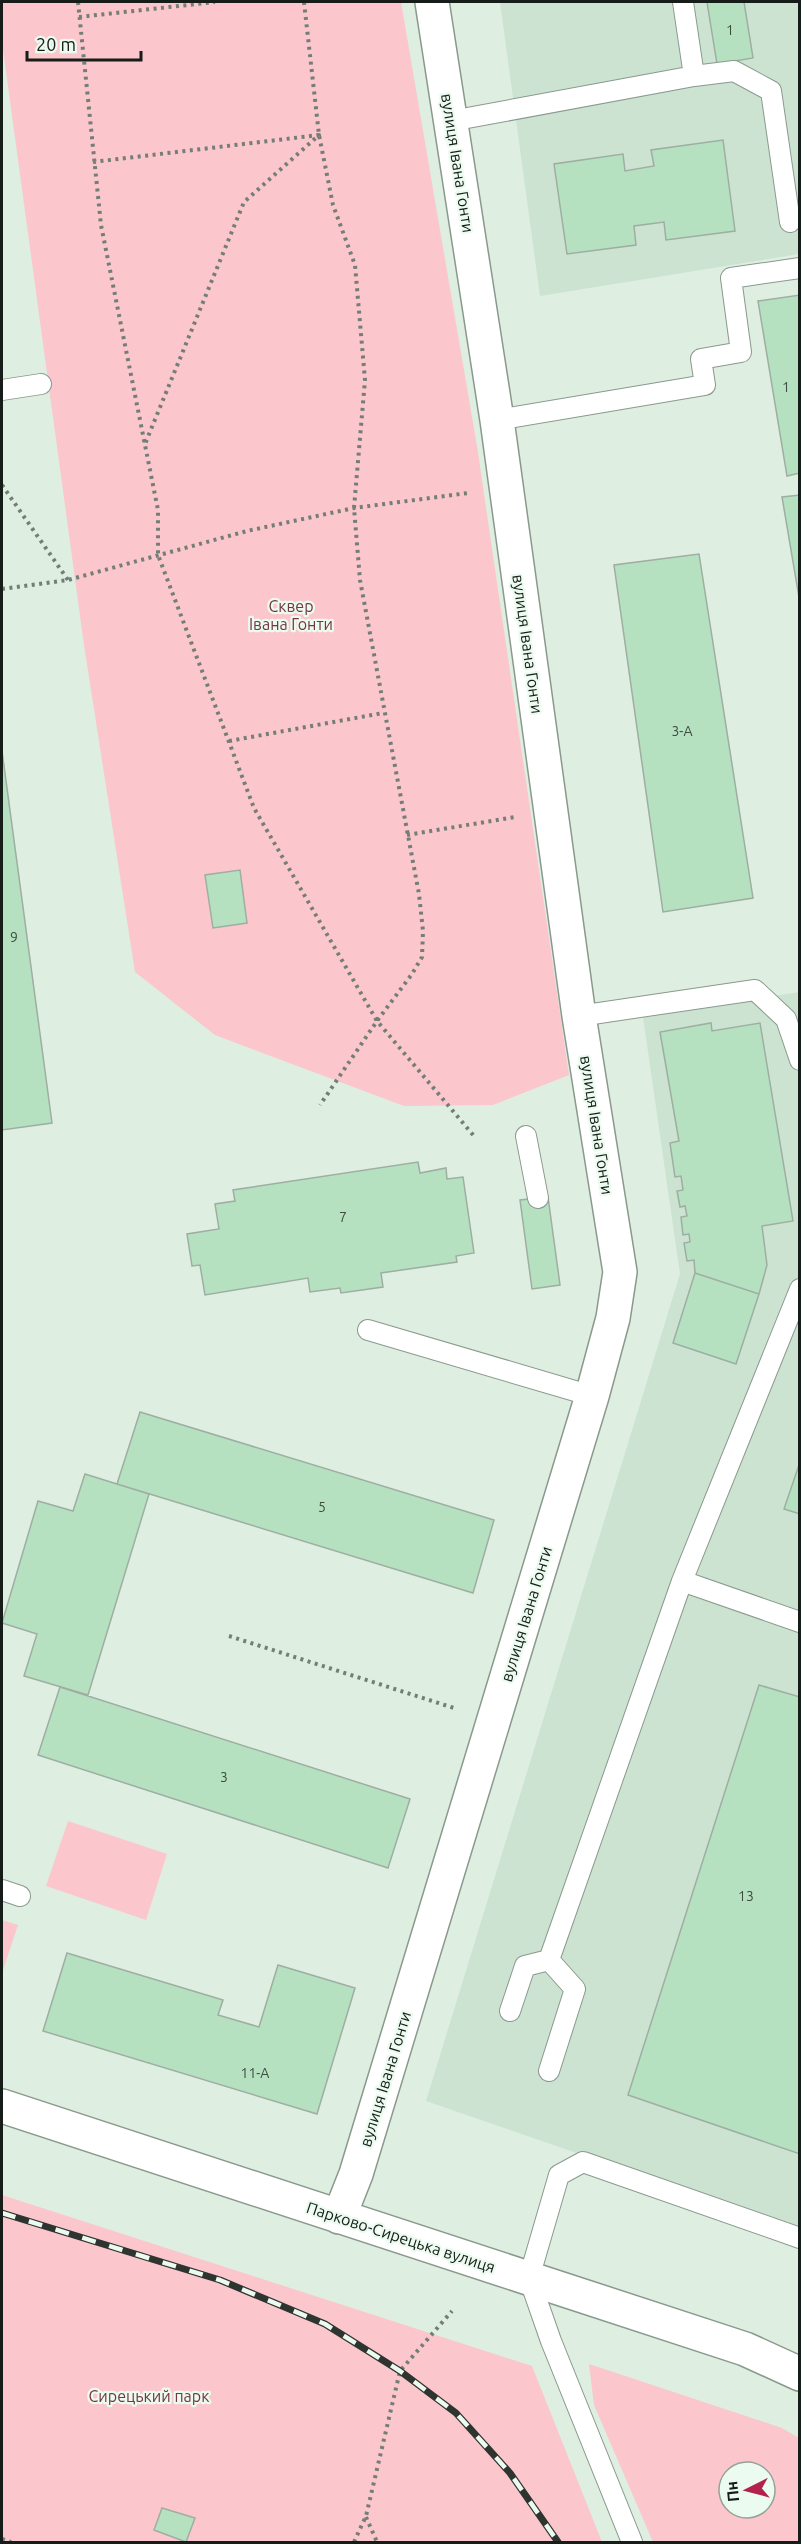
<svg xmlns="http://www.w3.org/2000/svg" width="801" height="2544" font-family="Ubuntu,sans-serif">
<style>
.built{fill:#cce3d1}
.green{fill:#fcc6cd;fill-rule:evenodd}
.building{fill:#b6e1c1;stroke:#9eaea2;stroke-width:1.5}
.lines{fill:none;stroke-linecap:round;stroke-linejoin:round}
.service-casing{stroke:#8a998d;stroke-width:22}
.minor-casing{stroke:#8a998d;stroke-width:36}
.path{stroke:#747e76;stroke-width:4;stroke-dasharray:3 4.5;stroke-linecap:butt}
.service{stroke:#fff;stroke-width:20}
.minor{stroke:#fff;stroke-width:33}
.rail-casing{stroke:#2e3530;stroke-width:7}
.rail{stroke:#ebfbef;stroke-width:4.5;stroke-dasharray:14;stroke-linecap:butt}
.labels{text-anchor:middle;stroke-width:4.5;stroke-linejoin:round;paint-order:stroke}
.number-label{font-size:14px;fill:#3e4d42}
.street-label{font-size:16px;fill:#161c18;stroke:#ebfbef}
.park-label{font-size:16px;fill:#763541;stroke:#ebfbef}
</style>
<rect width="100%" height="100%" fill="#deeee1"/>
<path class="built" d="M500,2h299v252l-259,42z
M799,992v1238l-373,-129 254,-827 -37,-257z"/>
<path class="green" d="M2,2h399l76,444 92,629 -76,30 -89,1 -189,-71 -80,-63 -51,-327 -82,-603z
M68,1821l99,33 -21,66 -100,-34z
M2,1920l16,5 -16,48z
M2,2195l530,171 70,176h-600z
M589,2364l193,64 17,10v104h-146l-59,-137zM729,2472h36v36h-36z"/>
<path class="building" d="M707,2h37l9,56 -36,6z
M723,140l12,91 -69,9 -2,-18 -30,4 2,19 -69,9 -13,-90 69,-10 2,17 29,-5 -3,-16z
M800,295v178l-13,3 -29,-175z
M800,495v108l-18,-106z
M699,554l54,344 -90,14 -49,-347z
M2,751l50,372 -50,7z
M240,870l7,53 -34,5 -8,-53z
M711,1023l1,8 48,-8 33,198 -31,5 5,39 -8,29 -64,-21 -1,-13 -7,1 -3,-18 6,-1 -1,-8 -6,1 -2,-18 6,-1 -2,-10 -5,1 -3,-16 6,-1 -2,-14 -6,1 -5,-34 9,-2 -19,-109z
M418,1162l2,11 26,-5 1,11 16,-2 11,76 -18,3 1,6 -76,11 2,14 -42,6 -1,-5 -30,4 -2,-14 -103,17 -5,-30 -8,1 -5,-32 32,-5 -4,-25 20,-3 -2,-11z
M548,1197l12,88 -28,4 -12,-89z
M695,1273l64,21 -23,70 -63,-21z
M140,1412l354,108 -21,73 -356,-109z
M800,1462v52l-16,-5z
M85,1474l64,20 -61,201 -64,-19 13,-42 -35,-11 36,-122 35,10z
M759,1685l41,12v457l-172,-59z
M60,1687l350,112 -22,69 -350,-113z
M67,1953l156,47 -5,15 41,12 19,-62 77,23 -38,126 -274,-83z
M162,2508l33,10 -9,24 -32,-12z"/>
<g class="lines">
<defs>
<path id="service" d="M683,2l11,74
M451,121l243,-45 40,-5 37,20 19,131
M2,390l39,-6
M497,420l208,-35 -4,-26 40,-7 -10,-74 69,-10
M579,1016l176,-26 31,29 14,41
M526,1136l12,62
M368,1330l224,66
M682,1581l118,41
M2,1890l18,6
M549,1960l26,29 -26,82
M510,2011l15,-45 24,-6 133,-379 118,-292
M632,2542l-81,-201 -22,-63 30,-103 24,-13 217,76"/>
<path id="minor" d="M2,2106l743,243 55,25
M339,2217l17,-43 236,-778 21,-78 7,-46 -41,-256 -82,-596 -65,-418"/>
</defs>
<use href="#service" class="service-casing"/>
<use href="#minor" class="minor-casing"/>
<path class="path" d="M78,2l23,223 57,285v45l96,253 123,213 97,115
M304,2l15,133 14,70 22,60 10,115 -11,128 6,72 59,314 4,37 -1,26 -10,17 -35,47 -57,84
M79,17l136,-15
M93,162l226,-27 -75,67 -99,242
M2,485l66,95
M2,589l66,-9 179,-49 107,-23 114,-15
M229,741l154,-28
M407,835l108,-18
M229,1636l225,72
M366,2517l11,25
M2,2539l9,3
M354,2542l12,-26 34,-145 52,-60"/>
<use href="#service" class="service"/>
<use href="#minor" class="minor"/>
<defs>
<path id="rail" d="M2,2213l218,67 105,44 75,47 56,42 54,60 48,69"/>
</defs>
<use href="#rail" class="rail-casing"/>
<use href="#rail" class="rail"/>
</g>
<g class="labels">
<g class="number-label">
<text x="730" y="35">1</text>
<text x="786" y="392">1</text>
<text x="682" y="736">3-А</text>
<text x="14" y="942">9</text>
<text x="343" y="1222">7</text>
<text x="322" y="1512">5</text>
<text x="224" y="1782">3</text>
<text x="746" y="1901">13</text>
<text x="255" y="2078">11-А</text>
</g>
<g class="street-label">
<text transform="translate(458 163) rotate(81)" y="6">вулиця Івана Гонти</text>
<text transform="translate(528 644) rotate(82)" y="6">вулиця Івана Гонти</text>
<text transform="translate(597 1125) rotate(81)" y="6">вулиця Івана Гонти</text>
<text transform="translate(526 1614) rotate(-73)" y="6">вулиця Івана Гонти</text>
<text transform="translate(385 2079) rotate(-73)" y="6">вулиця Івана Гонти</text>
<text transform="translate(401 2237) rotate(18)" y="6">Парково-Сирецька вулиця</text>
</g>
<g class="park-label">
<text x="291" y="612">Сквер<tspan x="291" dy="18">Івана Гонти</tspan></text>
<text x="149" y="2402">Сирецький парк</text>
</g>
</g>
<rect width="801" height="2544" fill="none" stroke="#161c18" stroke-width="6"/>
<g transform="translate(747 2490) rotate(264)"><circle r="28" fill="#ebfbef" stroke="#96a299" stroke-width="1.5"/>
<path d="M0-4.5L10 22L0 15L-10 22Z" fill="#b3224d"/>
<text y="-9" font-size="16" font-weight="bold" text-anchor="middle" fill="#161c18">Пн</text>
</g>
<path d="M27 51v9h114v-9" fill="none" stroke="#161c18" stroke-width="3"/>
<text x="36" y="51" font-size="18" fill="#161c18" stroke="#ebfbef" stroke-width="4.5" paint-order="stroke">20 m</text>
</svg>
